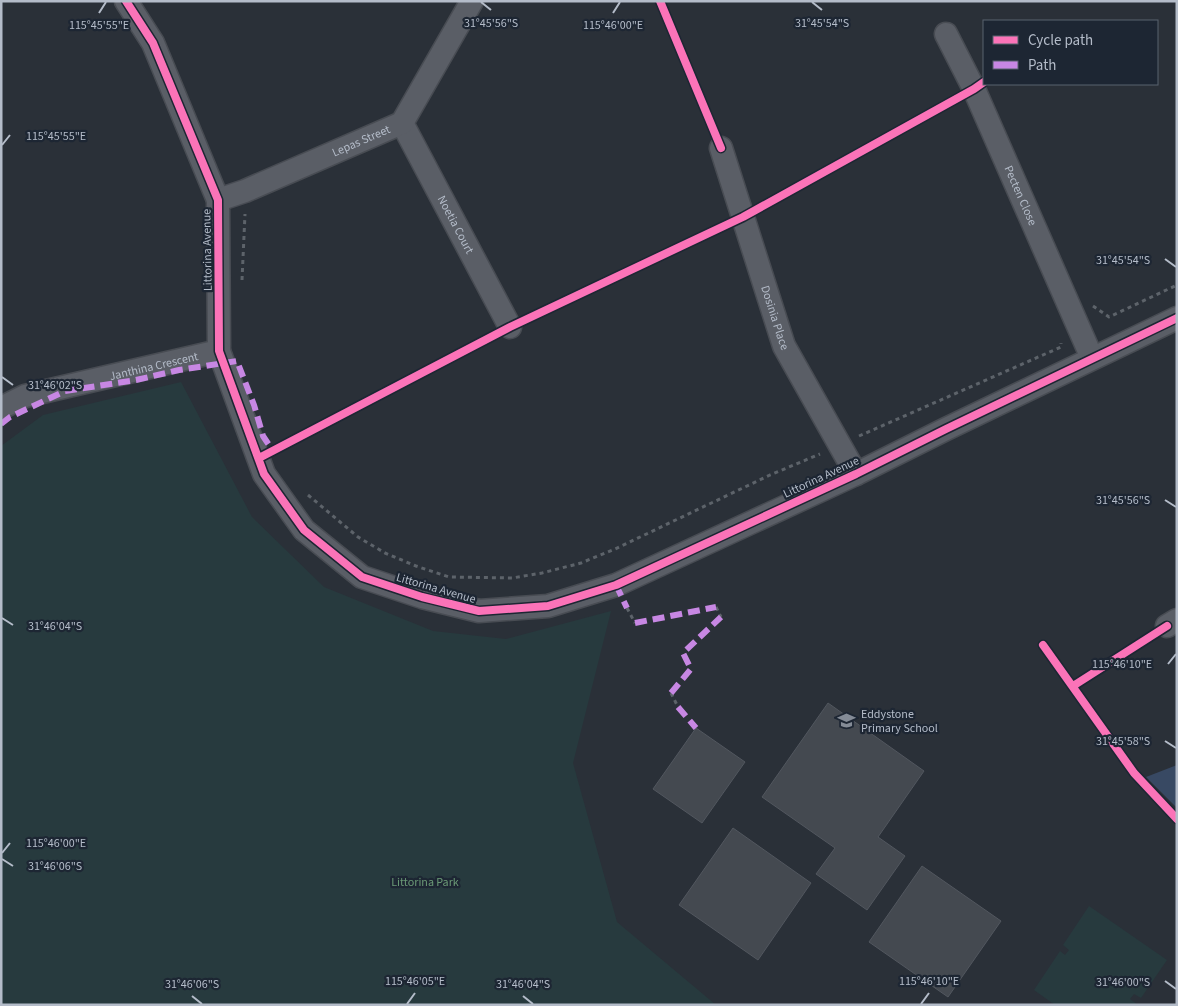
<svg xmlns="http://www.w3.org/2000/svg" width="1178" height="1006" font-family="'Source Sans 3',sans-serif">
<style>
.green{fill:#273a3e}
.water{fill:#384963}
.building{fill:#444950;stroke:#52575f}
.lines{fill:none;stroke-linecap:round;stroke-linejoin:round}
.minor-casing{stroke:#484c53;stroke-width:25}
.path{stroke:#5d636a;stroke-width:3;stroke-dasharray:4 4;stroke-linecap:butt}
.minor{stroke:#5a5e66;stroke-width:22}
.quiet{stroke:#c787e3;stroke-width:6;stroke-dasharray:12 6;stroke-linecap:butt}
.cycleway-casing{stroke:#1d2633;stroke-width:11}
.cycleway{stroke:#fb73b8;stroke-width:8}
.ticks{fill:none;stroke:#b4bcc9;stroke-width:2}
.labels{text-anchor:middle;stroke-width:4.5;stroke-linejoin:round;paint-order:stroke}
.street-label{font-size:12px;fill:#b4bcc9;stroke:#1d2633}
.poi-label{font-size:12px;fill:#b4bcc9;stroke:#1d2633;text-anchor:start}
.park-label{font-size:12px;fill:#6b9a76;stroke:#1d2633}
.ticks-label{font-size:12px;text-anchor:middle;fill:#b4bcc9;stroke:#1d2633;stroke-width:4.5;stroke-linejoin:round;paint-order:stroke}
</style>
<rect width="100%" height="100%" fill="#2a3038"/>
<path class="green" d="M181,382l71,135 72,70 109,44 73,8 105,-28 -38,152 44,159 99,83h-715v-559l42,-31z
M1089,906l78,54 -26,38 -7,-4 -4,5 8,6h-83l-21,-15 26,-39 5,4 4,-5 -6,-5z"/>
<path class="water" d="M1177,765v43l-31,-31z"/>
<path class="building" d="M828,703l96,68 -46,66 27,19 -38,54 -51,-36 19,-26 -73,-51z
M696,728l49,34 -43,61 -49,-34z
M733,828l78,55 -53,77 -79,-55z
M922,866l79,55 -53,76 -79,-55z"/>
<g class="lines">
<defs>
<g id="minor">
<path d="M126,1l27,42 65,157 1,151 45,123 40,56 58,47 60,20 57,14 69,-5 68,-21 240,-111 90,-45 231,-111"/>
<path id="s1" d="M946,34l28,55 118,269"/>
<path id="s2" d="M402,123l108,204"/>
<path id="s3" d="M721,148l63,198 72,128"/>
<path id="s4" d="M218,200l27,-9 157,-68 70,-122"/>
<path id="s5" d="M1,408l24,-12 194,-45"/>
<path d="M1167,626l10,-6"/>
</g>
</defs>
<use href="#minor" class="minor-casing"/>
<path class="path" d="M242,280l3,-66
M1093,306l16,11 68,-32
M859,436l202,-89v-4
M308,495l50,42 27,16 31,13 33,11 63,1 30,-5 39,-10 34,-14 155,-74 50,-21
M716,607l5,10
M627,608l8,15
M671,693l7,14"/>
<use href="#minor" class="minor"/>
<path class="quiet" d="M1,424l9,-7 55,-26 71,-11 43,-10 58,-9 17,44 9,31 10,15
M616,585l11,23
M635,623l81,-16
M671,693l20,-24 -8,-16 38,-36
M678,707l18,21"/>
<defs>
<path id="cycleway" d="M126,1l27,42 65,157 1,151 45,123 40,56 58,47 60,20 57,14 69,-5 68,-21 240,-111 90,-45 231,-111
M660,1l61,147
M259,458l251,-131 233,-110 231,-128 10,-7
M1043,645l91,128 43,46
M1073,686l94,-60"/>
</defs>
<use href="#cycleway" class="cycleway-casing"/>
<use href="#cycleway" class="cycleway"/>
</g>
<path class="ticks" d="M481,2l10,8M812,2l10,8M99,13l7,-11M613,13l7,-11M2,145l8,-10M1165,259l11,8M2,377l11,8M1165,500l11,7M2,618l11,7M1168,664l8,-10M1165,741l11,7M2,853l8,-10M2,859l11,7M1165,981l11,8M192,996l10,8M523,996l10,8M407,1004l8,-11M921,1004l8,-11"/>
<defs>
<symbol id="school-bare" viewBox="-9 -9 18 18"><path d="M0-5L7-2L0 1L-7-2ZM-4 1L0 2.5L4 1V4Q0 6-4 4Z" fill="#848b96" stroke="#1d2633" stroke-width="2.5" paint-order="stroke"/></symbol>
</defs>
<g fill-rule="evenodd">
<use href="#school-bare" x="834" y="708" width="25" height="25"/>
</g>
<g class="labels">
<g class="street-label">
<text dy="4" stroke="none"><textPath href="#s4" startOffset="155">Lepas Street</textPath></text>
<text dy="4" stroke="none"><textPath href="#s1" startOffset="178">Pecten Close</textPath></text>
<text dy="4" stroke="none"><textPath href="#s2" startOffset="115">Noetia Court</textPath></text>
<text transform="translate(207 250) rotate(-91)" y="4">Littorina Avenue</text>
<text dy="4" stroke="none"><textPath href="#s3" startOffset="178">Dosinia Place</textPath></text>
<text dy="4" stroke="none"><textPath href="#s5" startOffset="159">Janthina Crescent</textPath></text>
<text transform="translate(821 477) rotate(-25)" y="4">Littorina Avenue</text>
<text transform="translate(436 588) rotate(16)" y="4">Littorina Avenue</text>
</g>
<g class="poi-label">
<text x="861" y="718">Eddystone<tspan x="861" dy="14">Primary School</tspan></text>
</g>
<g class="park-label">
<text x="425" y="886">Littorina Park</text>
</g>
</g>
<g class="ticks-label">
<text x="491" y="27">31°45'56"S</text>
<text x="822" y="27">31°45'54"S</text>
<text x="99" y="29">115°45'55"E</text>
<text x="613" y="29">115°46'00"E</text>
<text x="56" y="140">115°45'55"E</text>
<text x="1123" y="264">31°45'54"S</text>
<text x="55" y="389">31°46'02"S</text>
<text x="1123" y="504">31°45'56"S</text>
<text x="55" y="630">31°46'04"S</text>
<text x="1122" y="668">115°46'10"E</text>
<text x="1123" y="745">31°45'58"S</text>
<text x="56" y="847">115°46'00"E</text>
<text x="55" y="870">31°46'06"S</text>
<text x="415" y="985">115°46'05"E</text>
<text x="929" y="985">115°46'10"E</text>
<text x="1123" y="986">31°46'00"S</text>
<text x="192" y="988">31°46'06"S</text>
<text x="523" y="988">31°46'04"S</text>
</g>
<rect width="1178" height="1006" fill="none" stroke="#b4bcc9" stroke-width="5"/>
<rect x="983" y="20" width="175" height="65" fill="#1d2633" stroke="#59626f"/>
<rect x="993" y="36" width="25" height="8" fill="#fb73b8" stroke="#59626f"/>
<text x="1028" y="45" font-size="15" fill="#b4bcc9">Cycle path</text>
<rect x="993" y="61" width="25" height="8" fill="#c787e3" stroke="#59626f"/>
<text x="1028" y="70" font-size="15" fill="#b4bcc9">Path</text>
</svg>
